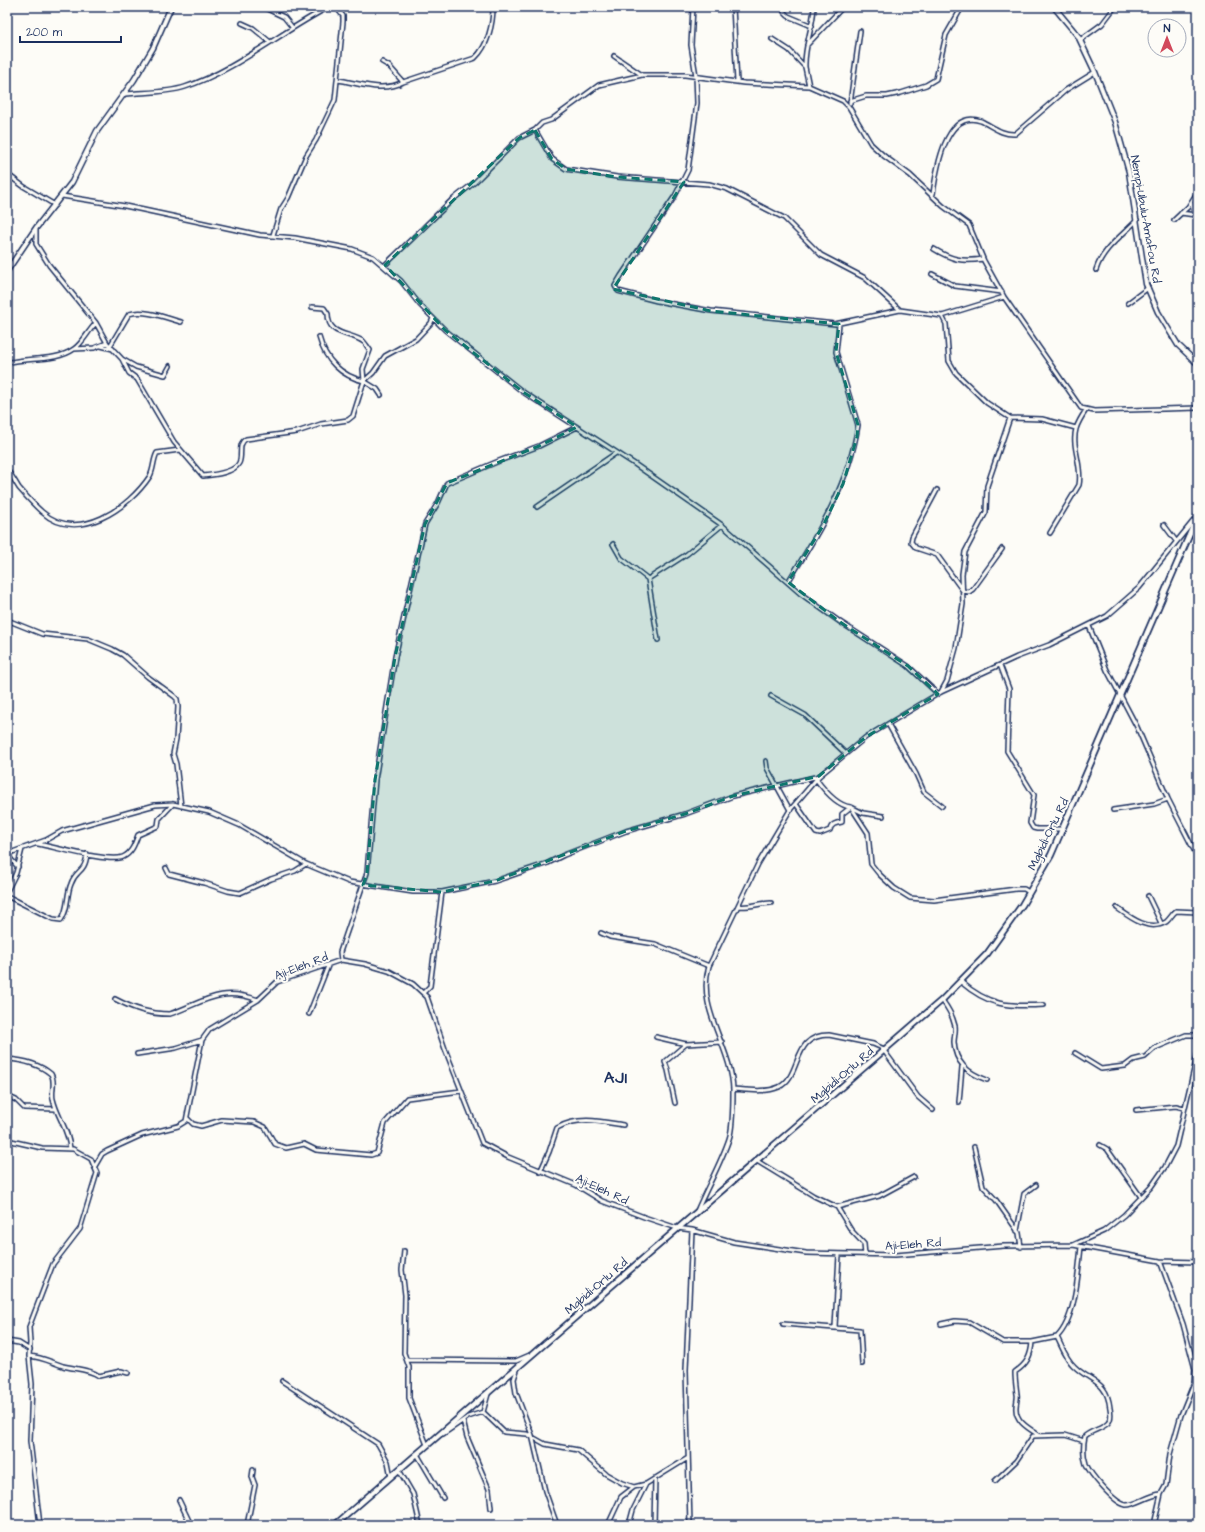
<svg xmlns="http://www.w3.org/2000/svg" width="1205" height="1532" font-family="'Architects Daughter',sans-serif">
<style>
.lines{fill:none;stroke-linecap:round;stroke-linejoin:round}
.minor-casing{stroke:#1b2f5e;stroke-width:6}
.tertiary-casing{stroke:#1b2f5e;stroke-width:7}
.secondary-casing{stroke:#1b2f5e;stroke-width:8}
.minor{stroke:#fdfcf7;stroke-width:3}
.tertiary{stroke:#fdfcf7;stroke-width:4}
.secondary{stroke:#fdfcf7;stroke-width:4.5}
.marked{fill:#0f766e;fill-opacity:0.2;stroke:#0f766e;stroke-width:3;stroke-dasharray:8 5;stroke-linejoin:round}
.labels{text-anchor:middle;stroke-width:4;stroke-linejoin:round;paint-order:stroke}
.street-label{font-size:12px;fill:#1b2f5e;stroke:#fdfcf7}
.district-label{font-size:16px;font-weight:bold;letter-spacing:1px;fill:#1b2f5e;stroke:#fdfcf7}
</style>
<rect width="100%" height="100%" fill="#fdfcf7"/>
<filter id="ink" filterUnits="userSpaceOnUse"><feTurbulence type="fractalNoise" baseFrequency=".025" numOctaves="2"/><feDisplacementMap in="SourceGraphic" scale="8" xChannelSelector="R" yChannelSelector="G"/><feConvolveMatrix kernelMatrix="1 2 1 2 8 2 1 2 1" color-interpolation-filters="sRGB"/></filter>
<g filter="url(#ink)">
<g class="lines">
<defs>
<path id="minor" d="M263,7l21,10 8,10
M693,7l-2,38 5,31 1,27 -9,67 -13,26 -54,80 -6,10 3,5 39,10 54,10 124,13 65,-14 42,6 62,-19
M733,7l4,75
M784,12l4,4 24,10
M242,23l11,5 17,14
M772,39l17,11 16,17 4,19
M1080,40l22,-16 13,-17
M807,45l35,-37
M614,56l28,19h43l59,8 65,3 34,15 6,6 22,37 13,12 26,19 33,31 26,19 15,36 20,36 77,111 13,3 104,-3
M805,67c-1,-21 8,-39 9,-60
M338,80c21,3 45,13 65,2l-14,-16 -7,-4
M403,82l72,-24c13,-12 18,-34 18,-51
M125,94c19,-2 42,-1 60,-7 50,-16 97,-56 144,-80
M850,101l16,-5h21l14,-3 25,-8 10,-6 10,-44 16,-28
M850,103l10,-72
M535,130l17,29 14,10 51,8 92,7 18,5 57,29 37,37 44,23 35,32
M7,174l16,12 32,19
M933,194c3,-22 12,-86 48,-73 11,5 21,14 34,13l51,-44 29,-18
M62,196l63,10 135,29 35,3 57,11 21,8 28,24 19,24 25,25 78,62 110,71 89,62 79,69 39,28 68,44 30,28
M1191,202l4,13 3,5
M1181,213l14,2
M1174,220l14,-13 10,-16
M36,230v14l13,21 47,58 11,20 15,16 7,14 8,6 37,63 29,34c10,-1 31,-3 36,-13 4,-8 -2,-19 7,-24l51,-7 24,-8 27,-4 5,-4 11,-35 9,-8 12,-17 31,-17 15,-16 2,-5
M273,235l8,-26 7,-11 18,-42 10,-16 19,-40 8,-78v-6l-7,-9
M934,249c18,11 28,13 49,10
M385,265l66,-64 24,-19 44,-44 16,-8 7,-7 9,-3 48,-35 43,-10
M1096,270c7,-22 26,-34 41,-50
M932,274l23,12 47,6
M1128,303l20,-15
M312,307l12,1 4,6c0,23 23,18 36,28 2,2 4,6 6,8l-7,19 1,12 13,8 4,6
M942,316l4,8 3,37 7,12 31,30 23,15 32,1 34,9
M319,337c6,23 22,39 45,44
M101,346l12,3
M110,346l19,-32c16,-5 37,4 52,8
M74,349l20,-1 13,-5
M122,359l14,8 29,8 5,-9
M7,363c21,-6 49,-1 67,-14 9,-6 14,-18 22,-26
M7,470c5,5 8,12 12,18 7,8 15,17 23,24 36,32 87,-4 108,-36 4,-7 3,-16 7,-23l23,-3
M937,490l-25,47 -1,5 5,6 21,7 26,36 6,1 4,-3 29,-40
M537,507l79,-54
M1164,525l12,16
M1050,533l29,-48c4,-19 -8,-38 -3,-56 2,-7 6,-13 10,-19
M613,544l8,14 27,21
M788,582c31,-50 61,-98 70,-157l-22,-73 3,-28
M7,620l35,14 46,5 24,10 11,6 25,22 26,19 3,3 1,8 -2,32 -3,15 3,10 5,42
M1089,626l18,44 30,57 31,72 30,59
M658,640l-10,-61 39,-25 35,-29
M1000,665l9,24 -2,62 27,44 -4,28 3,5 4,1h26
M941,692l6,-11 9,-33 7,-44 -1,-30 3,-22 21,-40 1,-26 23,-68
M771,696l34,19 40,38
M888,724l28,50 8,18 18,14
M766,761l1,7 23,42
M816,779c8,11 21,27 35,28l17,26 3,31 8,10 15,14 16,10 24,2 82,-11h8l5,3
M796,804l20,29 4,1 10,-4c1,-6 6,-7 12,-8v-8l9,-7 12,6 20,3
M1113,810l41,-6 14,-5
M38,844c17,3 71,19 85,13 9,-4 12,-14 15,-22l20,-9 1,-7 14,-15
M7,854l39,-14 16,-9 93,-26 18,-1 36,8 30,13 67,39 43,18 64,10h29l53,-11 53,-18 16,-8 62,-24 59,-17 48,-18 86,-20
M7,855l11,12
M166,868l3,6 35,9 24,8 12,2 31,-14 24,-8 11,-7
M7,891l9,-18 6,-24
M7,896l46,23 8,1c8,-10 5,-25 10,-36 5,-15 14,-10 16,-30
M1148,896l13,27
M738,906c10,2 22,-3 33,-3
M1117,908c14,10 32,24 49,14 4,-3 6,-8 10,-11l22,1
M601,933l9,4 45,7 54,22
M1198,949v2
M341,960l-1,-8 27,-79 8,-93 20,-123 30,-133 13,-21 9,-20 52,-22 40,-15 38,-19
M961,982c28,24 47,25 83,23
M423,993l7,-7 12,-94
M115,999c19,10 34,15 55,15 34,-12 50,-28 88,-14
M942,1000c6,8 11,17 13,26 1,5 -1,11 -1,16 1,21 14,31 33,38
M309,1014l19,-48
M656,1037l30,7 36,-2
M1075,1053l26,16 24,-3 8,-6 12,-3 10,-9 31,-13h12
M137,1054l39,-6 26,-8 8,-11 48,-29 19,-18 64,-22 24,4 24,7 24,13 14,13 18,52 37,94 26,14 68,28 26,16 42,16 33,11 15,2 42,12 72,11 89,2 109,-9 69,-1 87,16 38,1
M7,1059c16,1 31,4 44,15 5,8 0,16 2,25 4,18 16,31 17,50
M733,1089c14,1 33,4 46,-2 24,-12 12,-52 50,-52l44,9 9,4 36,49 15,13
M7,1096l9,4 8,8 32,1
M959,1102l3,-35
M675,1103l-7,-33 -3,-8 21,-18
M1136,1110l40,-4 8,2
M187,1118l6,6 8,2 21,-6 32,2 11,5 10,17 11,4 18,-4 12,6 55,5 6,-2 8,-30 22,-25 54,-7
M7,1140l35,8 31,1 18,10 6,14 -17,56 -27,35 -24,63 1,16 -1,13 3,28 -2,57 10,84
M1100,1145l7,4 34,48
M974,1147l9,39 13,14 23,33 2,14
M757,1161l57,35 23,11 14,23 13,14 1,11
M95,1166l7,-12 5,-3 35,-16 36,-9 8,-5 16,-81
M540,1172l9,-20 8,-24c20,-12 43,-7 66,-3
M837,1207l42,-11 35,-19
M697,1211c10,-24 24,-48 32,-72 4,-11 4,-37 4,-49 -1,-43 -37,-81 -24,-124l49,-102 32,-54 29,-34 47,-39 75,-45 76,-35 32,-12 58,-29 32,-28 56,-69
M1017,1231l7,-37 12,-9
M1073,1245l31,-14 20,-16 27,-28 14,-20 11,-21 22,-94
M1081,1247c-3,26 -5,71 -24,90 5,10 9,22 17,29 16,16 33,14 36,42 1,5 2,11 -2,15 -6,6 -16,7 -23,13 -2,9 -2,19 1,28 4,10 28,39 40,41 8,1 23,-10 35,-11
M404,1251l-2,19 3,25 -1,58 5,14v31l18,47
M783,1324l77,6 2,34
M941,1324l14,-3 14,1 34,20h29
M835,1327l4,-72
M7,1341l12,2 11,7
M29,1356c13,1 22,6 34,10 11,3 27,3 36,10l22,-5 7,2
M407,1360l109,1 14,-6
M518,1367l-4,12 2,14 16,42 13,56 12,34
M282,1381l96,63 10,18 3,15
M488,1394l-5,18 21,20 23,2 18,10 33,6 28,24 16,9 12,4
M463,1421l4,16 22,52 2,19
M443,1434l25,-17 15,-5
M1039,1435c-11,-7 -24,-14 -23,-28 0,-4 2,-9 1,-13 -1,-8 -2,-14 -2,-22 12,-8 16,-16 17,-30l25,-5
M417,1454l26,44
M399,1470l14,24 7,31
M995,1481l21,-20 17,-25 32,-1 19,6
M179,1500l12,25
M247,1525l8,-40 -3,-8 1,-7
M439,1525h18
M502,1525l19,-1
M608,1525l13,-28 13,-10 12,-3 42,-26
M629,1525l4,-15 13,-26
M654,1525l1,-47
M690,1525l-4,-155 6,-140
M1154,1525l7,-31 5,-9 4,-31 11,-39 13,-32 1,-14 -12,-45 -23,-63"/>
<path id="tertiary" d="M1054,7l24,29 17,36 20,50 14,50 17,112 12,28 20,33 20,19
M7,271l29,-43 36,-46 25,-51 37,-51 19,-32 18,-41"/>
<path id="secondary" d="M335,1525l607,-525 45,-46 35,-49 29,-50 147,-340"/>
</defs>
<use href="#minor" class="minor-casing"/>
<use href="#tertiary" class="tertiary-casing"/>
<use href="#secondary" class="secondary-casing"/>
<use href="#minor" class="minor"/>
<use href="#tertiary" class="tertiary"/>
<use href="#secondary" class="secondary"/>
</g>
</g>
<path class="marked" d="M535,130l17,29 14,10 51,8 67,5 -71,107 98,22 128,13 -3,28 22,73 -1,12 -14,47 -20,42 -35,56 52,40 68,44 30,28 -72,43 -47,39 -86,20 -48,18 -59,17 -131,50 -53,11 -79,-7 4,-12 8,-93 20,-123 30,-133 22,-41 92,-37 38,-19 -54,-35 -78,-62 -60,-65 134,-127z"/>
<g class="labels">
<g class="street-label">
<text transform="translate(1146 219) rotate(80)" y="4">Nempi-Ubulu-Amafou Rd</text>
<text transform="translate(1048 834) rotate(-64)" y="4">Mgbidi-Orlu Rd</text>
<text transform="translate(301 966) rotate(-21)" y="4">Aji-Eleh Rd</text>
<text transform="translate(842 1075) rotate(-41)" y="4">Mgbidi-Orlu Rd</text>
<text transform="translate(602 1189) rotate(25)" y="4">Aji-Eleh Rd</text>
<text transform="translate(913 1244) rotate(-4)" y="4">Aji-Eleh Rd</text>
<text transform="translate(596 1286) rotate(-41)" y="4">Mgbidi-Orlu Rd</text>
</g>
<g class="district-label">
<text x="616" y="1083">AJI</text>
</g>
</g>
<rect width="1205" height="1532" fill="none" stroke="#fdfcf7" stroke-width="24"/>
<rect x="12" y="12" width="1181" height="1508" fill="none" stroke="#1b2f5e" stroke-width="1.5" filter="url(#ink)"/>
<g transform="translate(1167 38)"><circle r="19" fill="#fdfcf7" stroke="#a3aaba"/>
<path d="M0-3L7 15L0 10L-7 15Z" fill="#d1495b"/>
<text y="-6" font-size="11" font-weight="bold" text-anchor="middle" fill="#1b2f5e">N</text>
</g>
<path d="M20 36v6h101v-6" fill="none" stroke="#1b2f5e" stroke-width="2"/>
<text x="26" y="36" font-size="12" fill="#1b2f5e" stroke="#fdfcf7" stroke-width="3" paint-order="stroke">200 m</text>
</svg>
